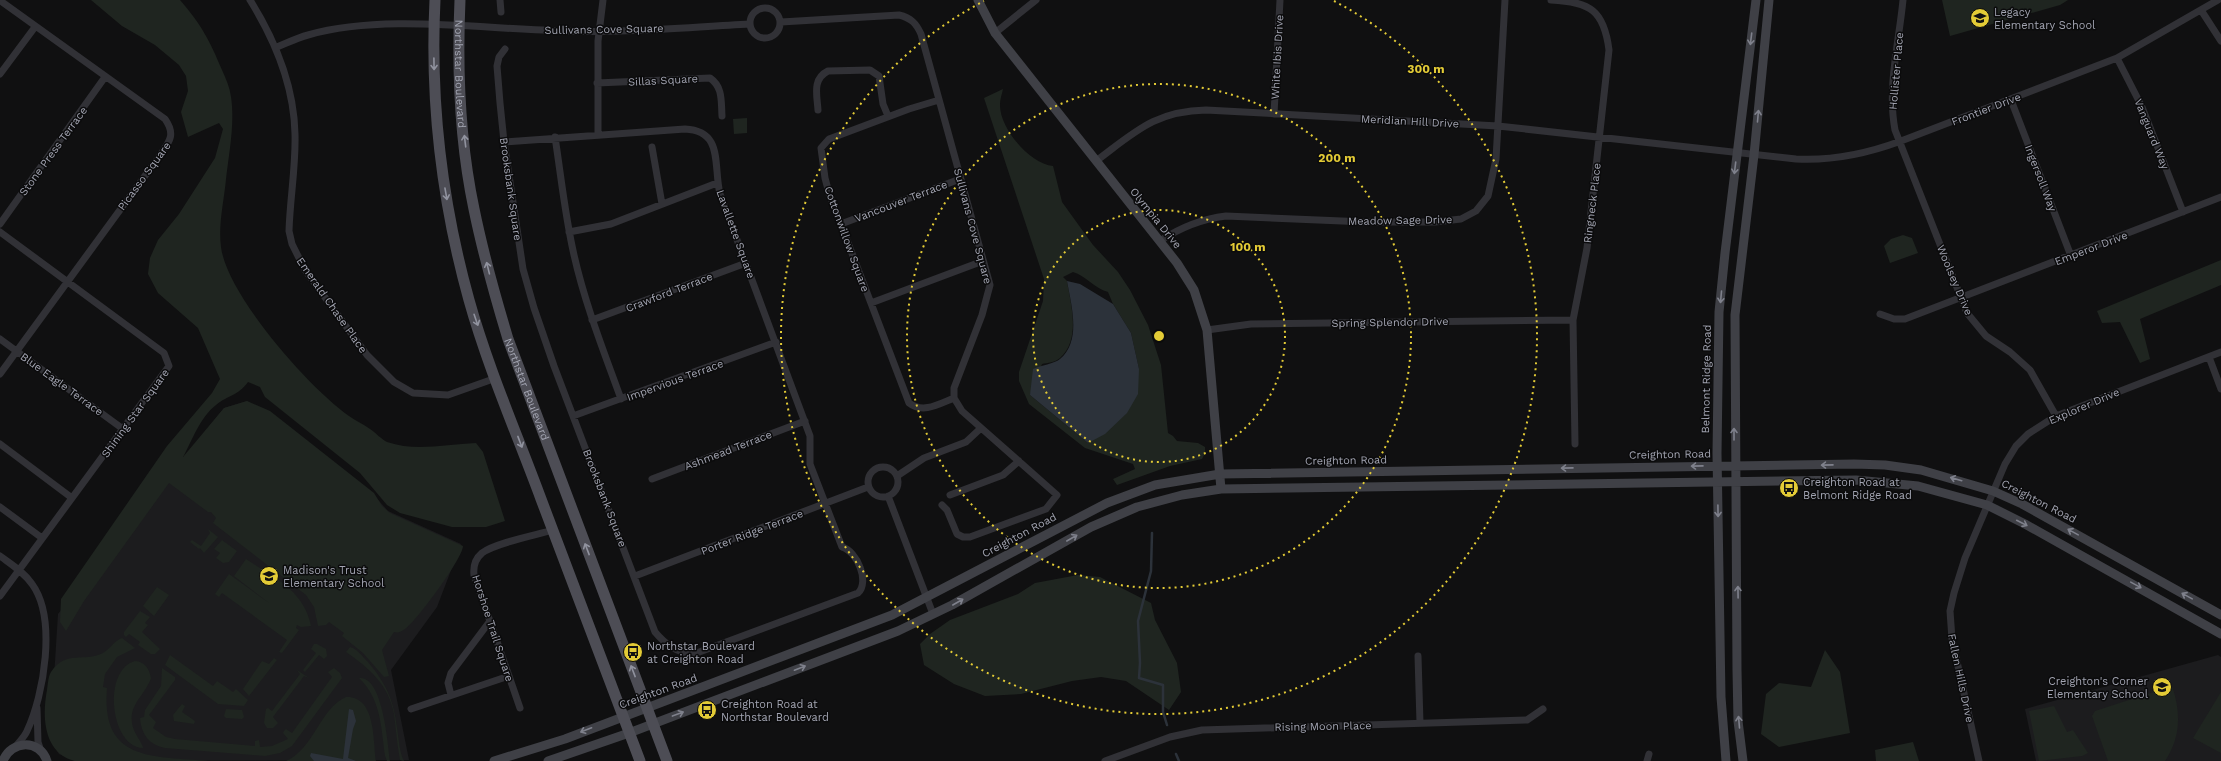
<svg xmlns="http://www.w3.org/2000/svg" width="2221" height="761" font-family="'Work Sans',sans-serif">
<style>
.built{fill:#1c1c1e}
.green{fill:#1f2520;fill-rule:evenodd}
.water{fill:#2c323a}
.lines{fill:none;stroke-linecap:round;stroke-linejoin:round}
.stream{stroke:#2c323a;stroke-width:2.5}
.street{stroke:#313136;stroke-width:7}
.secondary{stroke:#3f4046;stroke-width:9}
.primary{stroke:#4d4d55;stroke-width:11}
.oneway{stroke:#7f818c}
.oneway2{stroke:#91939f}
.ring{fill:none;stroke:#e3cb36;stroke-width:2;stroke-dasharray:2 4}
.labels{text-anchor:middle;stroke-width:3;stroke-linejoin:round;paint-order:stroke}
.poi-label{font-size:11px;fill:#a2a4b1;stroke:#0b0b0c;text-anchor:start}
.street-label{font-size:11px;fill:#a2a4b1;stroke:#0b0b0c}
.centre{fill:#e3cb36;stroke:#0b0b0c;stroke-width:2}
.ring-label{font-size:12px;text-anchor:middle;font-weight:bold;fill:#e3cb36;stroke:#0b0b0c;stroke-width:3;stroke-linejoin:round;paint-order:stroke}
</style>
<rect width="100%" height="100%" fill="#101011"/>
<path class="built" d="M247,401l125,92 16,18 73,33 -24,63 -46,63 18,90 -334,1 -16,-7 -9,-14 8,-126 166,-206z
M2218,655l3,2v104h-185l-11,-52z"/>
<path class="green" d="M91,0h89c21,24 30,41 42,70 4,9 8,18 9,27 4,26 -2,56 -5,82 -2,22 -8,46 -5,68 6,48 88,141 128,169 7,5 14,8 21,13 6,4 11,10 17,13 29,10 59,2 89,1l7,9 22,69 -19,6h-34l-52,-14 -13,-8 -27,-32 -95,-76 -5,-10 -12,-5c-10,14 -20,13 -32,23 -16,12 -24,36 -33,52l41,-49 23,-7 23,10 104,82 8,13 8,7 73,33c0,12 -47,76 -58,83 -4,3 -7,4 -11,3l-12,18 7,26 -5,1 -21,-24 -21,-17 2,-3 -15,-11 -3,3 -8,1 -4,-19 -8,-12 -93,-72 3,-5 -5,-6h-3l-39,-29 -85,118 -18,30 -6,-9 1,-23 106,-153 45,-53 8,-14 -22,-51 -40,-35 -10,-19 2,-16 8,-18 21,-26 36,-56 8,-29 -4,-6 -31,14 -7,-25 7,-21 -2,-15 -7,-11 -24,-20 -33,-19z
M1942,0h126l-8,5 -110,31z
M1003,89c-1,5 -3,10 -3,15 -1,24 30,60 53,62l9,36 31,43 25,27 12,18 18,35 13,40 7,68 5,3 4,5 21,2 7,4v6l-3,6 -32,7 -53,19 -4,-6 22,-10 -2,-5 -48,-16 -56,-44 -10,-23v-9l24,-71 1,-22 -60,-181zM1073,272c13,4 21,16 35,20l5,12 18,29 8,36 -51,74 -58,-48 12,-31c5,-1 14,-2 18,-6 21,-19 11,-53 7,-77l-4,-4z
M747,118v15l-13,1 -1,-15z
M1903,235l9,3 6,15 -28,10 -6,-17 7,-7z
M2221,260v25l-81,34 10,40 -10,4 -20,-41 -18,1 -5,-12z
M208,529l10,8 -14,16 -4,-5 -1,1 -9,-7 2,-2 9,6 9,-13z
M222,540l15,11 -8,11 -6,1 -7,-5 4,-5 -6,-4z
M246,559c28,19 58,31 65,67l-10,1 -4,-2 -1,3 3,2 -17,23 -3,-1 8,-12 -65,-47 -3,4 -4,-3 14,-20 40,29 -35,-27z
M1078,575l22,2 51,26 4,17 22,43 4,29 -12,18 -43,-29 -25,-4 -29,4 -51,13 -36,2 -31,-12 -30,-19 -4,-21 10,-10 20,-14 68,-26 17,-11z
M157,587l12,8 -15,21 -11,-10z
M140,611l10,6 -5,6 3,2 -6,7 18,17 -5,5h-4l-13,-9 2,-3 -11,-8 -3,3 -2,-2v-3z
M122,638l13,10 -18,9 -12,17 -2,13 4,1c-6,73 43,68 102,73h-134c-32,-8 -33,-45 -28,-71 1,-6 1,-13 4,-18 16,-23 32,-9 52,-19 7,-4 12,-13 19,-15z
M314,644h3l9,5 1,7 -3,3 -5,-4 -14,17 -2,-2 13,-17 -5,-4z
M350,647c6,1 13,10 18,15 18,21 26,39 29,66 2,11 2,23 7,33l-4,-1c-3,-15 -4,-31 -6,-46 -5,-29 -25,-46 -48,-62z
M1825,650l15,22 10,61 -71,14 -18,-13 5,-40 13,-11 32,4z
M170,655l43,31 4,-5 16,11 3,-3 12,11 -4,6 -26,-2 -53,-39z
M274,658l3,2 -28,36 -6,-7 19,-28 7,3z
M135,661c10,1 14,7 16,17 -5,16 -22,26 -19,45 1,10 11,20 11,25 -33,-1 -41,-78 -8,-87z
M162,668l13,9v3l-26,35 7,7 -3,6 13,9 9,2 80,7v-5l4,-1 1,7 12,-1 16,-7 -5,-6 1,-2 2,-2 6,4 40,-56 -4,-5 6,-4 6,5 2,5 -50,68 -12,7 -15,3 -100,-8c-16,-3 -24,-14 -25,-30l4,-1 1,-7 16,-24z
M297,670l12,8 -5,-2 -31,41 5,6 -5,5h-6l-3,-5 2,-14 2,-1 4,3 28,-37z
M359,678c24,-3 29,67 31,83h-3l-2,-5c-4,-29 -4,-57 -26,-78z
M2172,686c9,26 9,51 -7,75h-57l-16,-45 3,-5z
M2221,692v61l-28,-15z
M346,697c30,-1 27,43 30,64h-90c28,-12 34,-53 60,-64z
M182,704l3,2 -3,6 13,9 -1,3 -20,-3 -1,-6z
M2054,706l13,26 6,-2 15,23 -6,3 -43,5 -10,-50z
M226,709l16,1 2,7 -2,2 -16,-1 -2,-2z
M1913,742l6,19h-43l-1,-11z"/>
<path class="water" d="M1067,281l13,3 33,20 18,29 8,36 -1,25 -11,19 -22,21 -17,9 -58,-48 3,-26c8,-4 21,-5 27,-10 22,-18 11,-55 7,-78z
M349,709l4,1 3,11 -3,8 -5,29 8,3h-42l-4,-5 1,-3 32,6z"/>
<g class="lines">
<path class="stream" d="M1152,533l-1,38 -13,50 2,42 -1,15 24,7v27l4,13
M1176,754l3,7"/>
<path class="street" d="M250,0c25,40 44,86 45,134 1,32 -5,64 -6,97l3,13 13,26 62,85 27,27 19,11 35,2 48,-17
M500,0l1,12
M1551,0c39,2 53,10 58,50l-22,198 -14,72 2,124
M1903,0c-4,42 -16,88 -8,130l72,183 19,23 24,16 20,18 26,46
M750 23a15 15 0 1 1 30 0a15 15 0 1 1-30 0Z
M2201,10l20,31
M781,22l118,-7c12,3 17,8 22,19l69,251 -8,30 -28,73v10l8,13 95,84 -11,14 -76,28h-7l-6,-3 -10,-24 -5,-5
M995,33l41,-33
M277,47c10,-4 20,-9 31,-12 78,-22 178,-5 260,-4 60,2 121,-4 182,-7
M2117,58l25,49 41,105
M0,74l35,-47
M597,83l113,-5c13,9 11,23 12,38
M939,100l-30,9 -80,30 -8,9 4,30 4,15 80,210c14,11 30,1 45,-5
M2011,100l60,156
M818,110c-1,-15 -6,-31 10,-39l42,-1 9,6 4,28 5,12
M1274,114l6,-114
M598,134v-93l5,-41
M555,137c6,39 10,79 19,118 11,49 30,97 47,144
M504,142l181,-13c39,2 28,36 35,65l90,242v28l32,83c15,4 28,35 16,46l-164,61c-17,-1 -28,-9 -39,-22l-101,-266 -20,-58 -11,-39 -19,-127 -4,-39 -3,-37 2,-9 6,-8
M652,147l10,57
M1096,161c39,-29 59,-50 110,-51l292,16 298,33c37,2 70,-5 105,-18l216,-83 101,-58
M0,224l105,-147
M841,224l119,-45
M0,232l164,121 5,13 -169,230
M569,232l42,-8 106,-41
M1160,241c21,-14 41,-22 66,-25l140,6h69l26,-3 15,-8 12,-15 8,-37 9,-159
M871,303l112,-42
M1880,314l14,5h11l316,-122
M592,320l154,-57
M1207,330l44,-6 322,-4
M0,339l123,90
M2209,357l12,32
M0,374l158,-216c10,-15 19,-22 7,-39l-163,-117
M573,416l203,-74
M0,444l72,54
M868 482a15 15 0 1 1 30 0a15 15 0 1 1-30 0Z
M897,476l27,-18 42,-16 15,-14
M652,479l153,-58
M950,495l53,-20 16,-14
M888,496l45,118
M0,507l42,31
M0,556c11,8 24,16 32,28 25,34 12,111 -5,147 -2,5 -7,10 -11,15
M635,576l233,-89
M1418,656l2,67
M451,695l-3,-12 3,-10 39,-52
M37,708l1,34 3,9
M520,708l-46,-133c-1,-9 1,-16 8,-22 13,-10 54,-18 71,-23
M411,709l98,-33
M1105,761l65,-24 32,-7 325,-10 16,-11
M1647,761l2,-7
M1979,761l-27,-122 -2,-28 4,-18 11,-35 40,-94 11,-18 12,-12 28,-18 165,-64"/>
<path class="secondary" d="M978,0l17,33 182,230 17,27 13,40 14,159
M3,761c8,-21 37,-22 44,0
M494,761l71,-22 327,-124 215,-112 48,-18 65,-11 634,-10 31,1 36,5 72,21 29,13 199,111
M548,761l81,-28 269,-102 54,-26 139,-78 46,-20 45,-12 39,-6 635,-9 62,6 69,19 38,19 196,110
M1726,761l-5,-64 -4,-244 2,-141 6,-59 31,-253
M1743,761l-5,-40 -1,-51 -2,-355 19,-160 15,-155"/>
<g class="primary">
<path d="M435,0c-5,101 7,203 34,300 19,68 48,134 72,199 33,87 66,175 99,262"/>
<path id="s1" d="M460,0c-3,68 0,143 14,209 9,44 21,87 34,130l159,422"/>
</g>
</g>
<defs><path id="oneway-shaft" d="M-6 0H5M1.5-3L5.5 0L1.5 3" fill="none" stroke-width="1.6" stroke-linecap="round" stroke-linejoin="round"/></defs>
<g class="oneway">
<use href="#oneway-shaft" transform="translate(1751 39) rotate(97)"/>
<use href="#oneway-shaft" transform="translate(1758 116) rotate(-85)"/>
<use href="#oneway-shaft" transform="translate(1735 168) rotate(97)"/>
<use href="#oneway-shaft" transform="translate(1721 297) rotate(95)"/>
<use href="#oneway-shaft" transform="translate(1734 434) rotate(-90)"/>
<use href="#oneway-shaft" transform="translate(1827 465) rotate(179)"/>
<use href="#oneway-shaft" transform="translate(1697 466) rotate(179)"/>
<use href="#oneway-shaft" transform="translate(1567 468) rotate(179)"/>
<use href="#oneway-shaft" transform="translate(1956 479) rotate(-164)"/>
<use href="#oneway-shaft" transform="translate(1718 511) rotate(89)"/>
<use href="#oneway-shaft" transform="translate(2022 523) rotate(27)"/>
<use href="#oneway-shaft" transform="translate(2073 532) rotate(-151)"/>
<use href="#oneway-shaft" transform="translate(1072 538) rotate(-30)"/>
<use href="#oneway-shaft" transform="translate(2136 585) rotate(29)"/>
<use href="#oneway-shaft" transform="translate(1738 592) rotate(-91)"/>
<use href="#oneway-shaft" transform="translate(2187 596) rotate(-151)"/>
<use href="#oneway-shaft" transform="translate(958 602) rotate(-30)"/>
<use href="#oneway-shaft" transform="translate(800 668) rotate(-21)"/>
<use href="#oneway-shaft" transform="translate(678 714) rotate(-20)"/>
<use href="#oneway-shaft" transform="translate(1739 722) rotate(-95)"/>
<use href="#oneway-shaft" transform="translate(586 730) rotate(159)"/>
</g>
<g class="oneway2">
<use href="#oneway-shaft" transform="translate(434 64) rotate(89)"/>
<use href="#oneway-shaft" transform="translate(465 141) rotate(-97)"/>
<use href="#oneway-shaft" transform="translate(446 194) rotate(80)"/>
<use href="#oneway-shaft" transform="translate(488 268) rotate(-104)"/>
<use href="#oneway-shaft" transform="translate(476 320) rotate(71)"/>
<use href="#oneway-shaft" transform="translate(520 442) rotate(69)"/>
<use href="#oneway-shaft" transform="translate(587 549) rotate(-111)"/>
<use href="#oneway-shaft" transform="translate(633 671) rotate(-111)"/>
</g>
<g class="ring">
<circle cx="1159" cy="336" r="126"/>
<circle cx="1159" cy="336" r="252"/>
<path d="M1334 1A378 378 0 1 1 984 1"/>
</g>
<defs>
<symbol id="school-disc" viewBox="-11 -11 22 22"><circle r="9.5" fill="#e3cb36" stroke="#0b0b0c"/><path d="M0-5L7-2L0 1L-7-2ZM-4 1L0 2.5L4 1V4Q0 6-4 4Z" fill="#111"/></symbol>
<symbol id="bus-disc" viewBox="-11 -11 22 22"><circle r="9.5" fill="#e3cb36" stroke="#0b0b0c"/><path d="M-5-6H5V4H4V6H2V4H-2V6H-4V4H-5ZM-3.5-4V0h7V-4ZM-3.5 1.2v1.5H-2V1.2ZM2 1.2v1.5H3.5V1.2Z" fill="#111"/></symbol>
</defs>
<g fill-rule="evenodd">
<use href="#school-disc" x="1969" y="7" width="22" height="22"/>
<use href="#bus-disc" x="1778" y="477" width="22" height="22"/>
<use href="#school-disc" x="258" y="565" width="22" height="22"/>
<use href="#bus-disc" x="622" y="641" width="22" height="22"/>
<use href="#school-disc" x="2151" y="676" width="22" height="22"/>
<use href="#bus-disc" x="696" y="699" width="22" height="22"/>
</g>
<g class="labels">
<g class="poi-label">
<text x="1994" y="16">Legacy<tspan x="1994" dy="13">Elementary School</tspan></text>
<text x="1803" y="486">Creighton Road at<tspan x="1803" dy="13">Belmont Ridge Road</tspan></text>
<text x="283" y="574">Madison's Trust<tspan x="283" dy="13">Elementary School</tspan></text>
<text x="647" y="650">Northstar Boulevard<tspan x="647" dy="13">at Creighton Road</tspan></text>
<text x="2148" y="685" text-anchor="end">Creighton's Corner<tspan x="2148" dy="13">Elementary School</tspan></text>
<text x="721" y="708">Creighton Road at<tspan x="721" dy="13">Northstar Boulevard</tspan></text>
</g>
<g class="street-label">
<text transform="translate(604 29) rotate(-1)" y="4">Sullivans Cove Square</text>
<text transform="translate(1277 57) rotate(-87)" y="4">White Ibis Drive</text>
<text transform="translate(1896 71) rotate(-85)" y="4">Hollister Place</text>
<text dy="4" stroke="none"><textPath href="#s1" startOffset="74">Northstar Boulevard</textPath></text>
<text transform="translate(663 80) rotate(-3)" y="4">Sillas Square</text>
<text transform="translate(1986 109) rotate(-21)" y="4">Frontier Drive</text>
<text transform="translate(1410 121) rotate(3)" y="4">Meridian Hill Drive</text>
<text transform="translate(2152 134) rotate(68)" y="4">Vanguard Way</text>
<text transform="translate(53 151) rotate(-54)" y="4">Stone Press Terrace</text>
<text transform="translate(144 176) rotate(-54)" y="4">Picasso Square</text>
<text transform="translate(2041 178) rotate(69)" y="4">Ingersoll Way</text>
<text transform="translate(511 189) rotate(82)" y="4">Brooksbank Square</text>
<text transform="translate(901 201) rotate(-21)" y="4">Vancouver Terrace</text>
<text transform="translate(1592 203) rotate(-83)" y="4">Ringneck Place</text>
<text transform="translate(1156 218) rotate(51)" y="4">Olympia Drive</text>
<text transform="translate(1400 220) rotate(-1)" y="4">Meadow Sage Drive</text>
<text transform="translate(973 226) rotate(75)" y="4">Sullivans Cove Square</text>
<text transform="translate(736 234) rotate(70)" y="4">Lavallette Square</text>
<text transform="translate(847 239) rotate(70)" y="4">Cottonwillow Square</text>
<text transform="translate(2091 248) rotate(-21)" y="4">Emperor Drive</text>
<text transform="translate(1955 280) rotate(67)" y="4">Woolsey Drive</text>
<text transform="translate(669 292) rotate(-21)" y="4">Crawford Terrace</text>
<text transform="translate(332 305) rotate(55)" y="4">Emerald Chase Place</text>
<text transform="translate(1390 322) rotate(-1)" y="4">Spring Splendor Drive</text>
<text transform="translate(1706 379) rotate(-89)" y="4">Belmont Ridge Road</text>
<text transform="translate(675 380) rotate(-20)" y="4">Impervious Terrace</text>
<text transform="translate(62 384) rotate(36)" y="4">Blue Eagle Terrace</text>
<text dy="4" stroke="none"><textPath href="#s1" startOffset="398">Northstar Boulevard</textPath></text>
<text transform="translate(2084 406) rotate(-23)" y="4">Explorer Drive</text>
<text transform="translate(135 413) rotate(-54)" y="4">Shining Star Square</text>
<text transform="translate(728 450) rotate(-21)" y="4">Ashmead Terrace</text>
<text transform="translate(1670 454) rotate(-1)" y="4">Creighton Road</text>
<text transform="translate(1346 460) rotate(-1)" y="4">Creighton Road</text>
<text transform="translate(605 498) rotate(69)" y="4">Brooksbank Square</text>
<text transform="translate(2039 501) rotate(27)" y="4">Creighton Road</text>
<text transform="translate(752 532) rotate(-21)" y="4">Porter Ridge Terrace</text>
<text transform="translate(1019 535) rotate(-28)" y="4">Creighton Road</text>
<text transform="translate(493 628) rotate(72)" y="4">Horshoe Trail Square</text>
<text transform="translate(1961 678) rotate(78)" y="4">Fallen Hills Drive</text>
<text transform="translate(658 691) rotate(-20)" y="4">Creighton Road</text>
<text transform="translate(1323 726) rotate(-1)" y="4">Rising Moon Place</text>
</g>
</g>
<circle cx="1159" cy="336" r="6" class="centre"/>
<g class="ring-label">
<text x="1426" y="73">300 m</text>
<text x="1337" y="162">200 m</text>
<text x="1248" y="251">100 m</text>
</g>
</svg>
